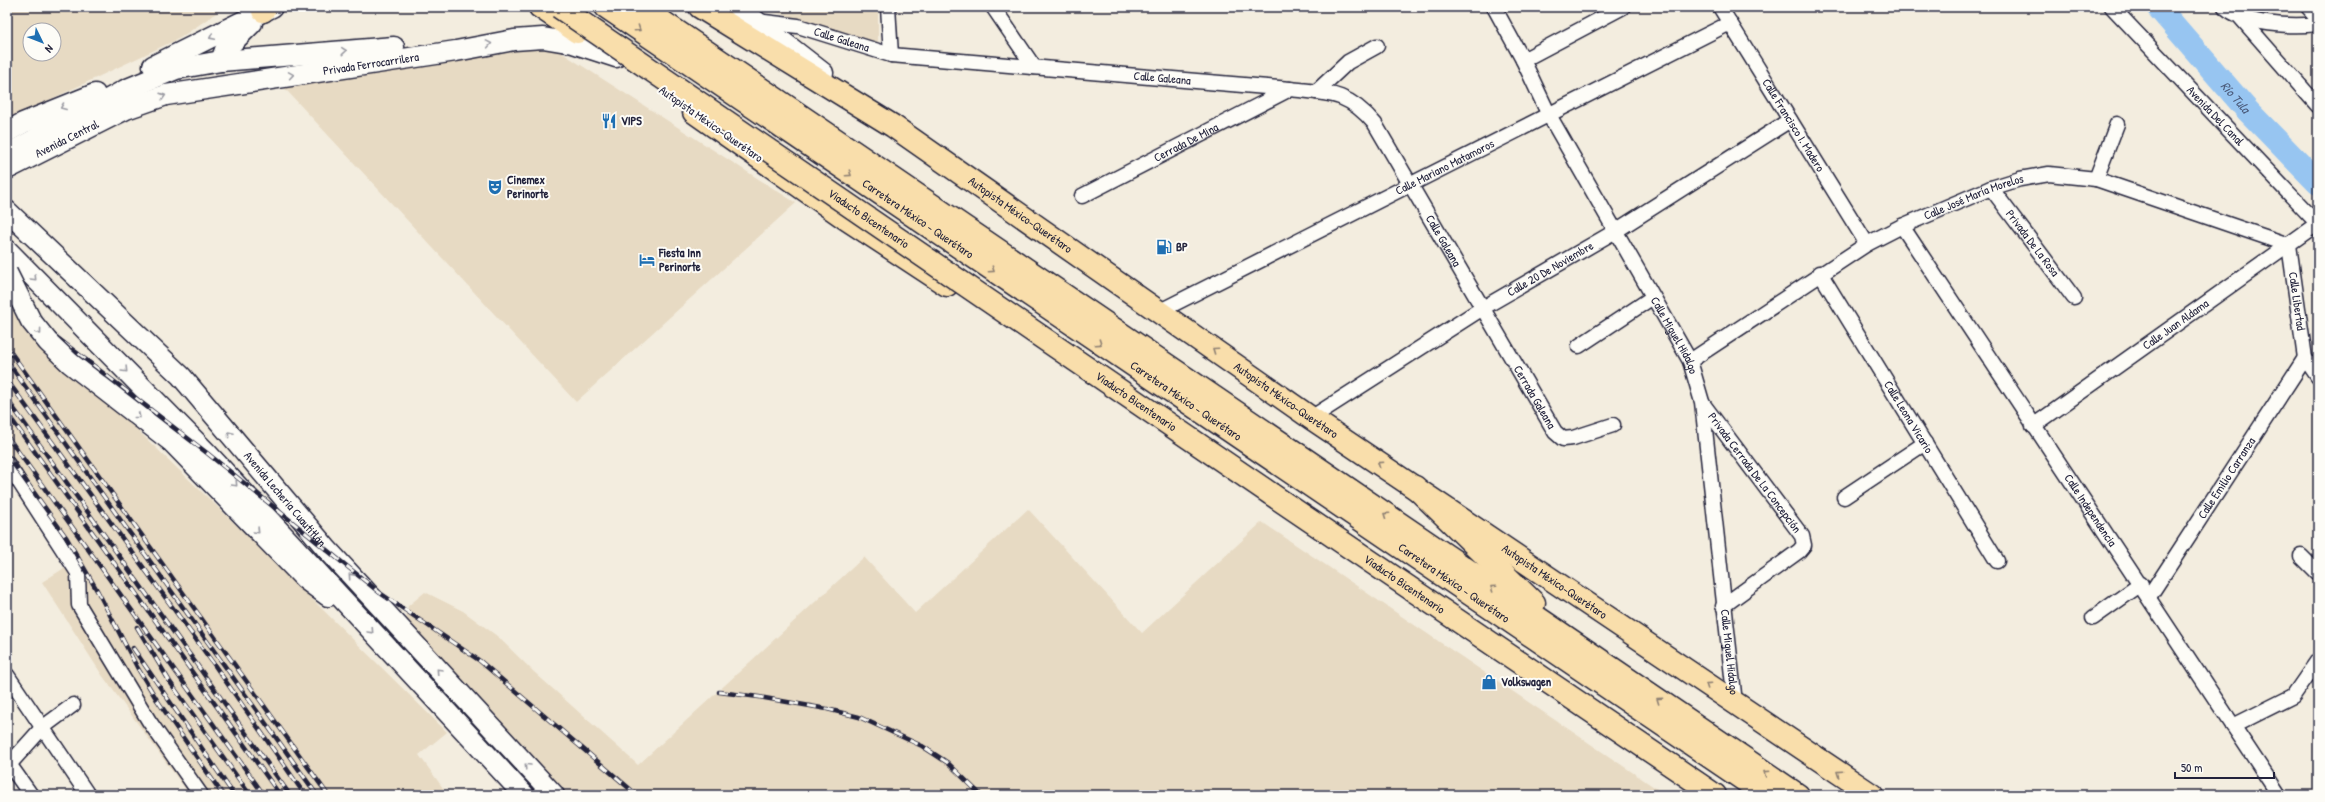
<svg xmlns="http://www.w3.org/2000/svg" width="2325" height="802" font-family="'Patrick Hand',sans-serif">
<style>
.built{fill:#e7dac3;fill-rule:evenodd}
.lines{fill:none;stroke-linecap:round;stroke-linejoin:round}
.river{stroke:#97c5f1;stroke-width:24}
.street-casing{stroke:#22223b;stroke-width:17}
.secondary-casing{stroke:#22223b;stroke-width:23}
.primary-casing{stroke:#22223b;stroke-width:25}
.highway-casing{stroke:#22223b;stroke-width:25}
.street{stroke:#fdfcf7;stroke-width:14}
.secondary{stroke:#fdfcf7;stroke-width:20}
.primary{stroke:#f9deab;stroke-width:22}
.highway{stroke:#f9deab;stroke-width:22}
.rail-casing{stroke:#22223b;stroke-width:4.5}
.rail{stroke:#fdfcf7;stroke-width:3;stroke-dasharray:9;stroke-linecap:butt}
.secondary-bridge-casing{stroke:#22223b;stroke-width:23;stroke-linecap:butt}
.highway-bridge-casing{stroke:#22223b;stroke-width:25;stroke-linecap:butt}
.secondary-bridge{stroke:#fdfcf7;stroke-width:20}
.highway-bridge{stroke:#f9deab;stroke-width:22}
.oneway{stroke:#8e8073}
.oneway2{stroke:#9a9aa2}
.labels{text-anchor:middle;stroke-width:4;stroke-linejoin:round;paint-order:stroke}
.street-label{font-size:12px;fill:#22223b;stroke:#fdfcf7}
.poi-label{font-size:12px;font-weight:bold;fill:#22223b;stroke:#fdfcf7;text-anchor:start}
.water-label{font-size:13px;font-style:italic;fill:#4b5b7b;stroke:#fdfcf7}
</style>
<rect width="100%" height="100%" fill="#f3eddf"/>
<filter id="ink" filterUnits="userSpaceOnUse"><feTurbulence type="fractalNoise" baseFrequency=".025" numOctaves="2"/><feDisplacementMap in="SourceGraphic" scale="8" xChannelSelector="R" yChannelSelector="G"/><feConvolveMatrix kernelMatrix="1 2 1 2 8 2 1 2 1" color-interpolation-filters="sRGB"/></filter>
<g filter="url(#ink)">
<path class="built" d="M7,7h218l-45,31 -173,82zM30,30h24v24h-24z
M768,7h110v37l-103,-32z
M546,46l13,5 237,152 -220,199 -300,-323z
M7,305l245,235 195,192 -28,23 29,40h-258l-88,-120 -60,-93 24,-15 -33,-60 -26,-61z
M1028,509l114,124 120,-111 404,273h-1100l-160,-174 2,-15 17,-14 38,19 34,25 37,36 104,93 226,-208 51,56z"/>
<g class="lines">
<path class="river" id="s1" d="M2158,7l90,104 70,72"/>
<defs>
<g id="street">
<path d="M888,7l3,48"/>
<path d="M993,7l41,60"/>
<path id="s2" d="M1494,7l29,53 26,55 141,246 12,41 33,301"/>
<path id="s3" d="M1720,7l147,237"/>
<path id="s4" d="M2112,7l206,217"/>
<path d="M2225,7c21,18 66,20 93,17"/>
<path d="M2308,7l10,11"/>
<path d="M2240,17l78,89"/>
<path id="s5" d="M756,21l42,5 93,29 399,34c40,4 58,3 85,35l180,308 8,7 10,-1 40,-13"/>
<path d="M1523,60l100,-53"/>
<path d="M1316,92l32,-30 29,-16"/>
<path d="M2096,179l21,-55"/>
<path id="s6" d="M1991,188l83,110"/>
<path id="s7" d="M1082,196l208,-107"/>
<path id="s8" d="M1902,226l377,569"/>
<path id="s9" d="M1820,273l177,288"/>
<path id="s10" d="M1160,311l570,-288"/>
<path d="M1579,346l74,-49"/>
<path id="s11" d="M1690,361l177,-117 35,-18 89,-38 29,-9 29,-5 47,5 193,66 16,113 13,19"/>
<path id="s12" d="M1703,404l99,132 2,9 -5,6 -76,55"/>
<path id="s13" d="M1311,418l170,-109 133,-77 176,-112"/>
<path id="s14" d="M2033,426l284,-202"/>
<path d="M7,463l71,110 1,32 70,116 52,74"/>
<path d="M1844,497l81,-54"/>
<path d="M2301,556l17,17"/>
<path id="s15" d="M2149,597l156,-239"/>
<path d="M2093,618l48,-34"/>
<path d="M7,675l81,120"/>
<path d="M2233,726l60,-30 25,-36"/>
<path d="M9,764l22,31"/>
<path d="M7,767l35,-39 31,-23"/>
</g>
<g id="secondary">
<path d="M738,7l85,66"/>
<path d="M221,61l4,-11 27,-27"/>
<path d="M153,66l119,-59"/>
<path d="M7,132l16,-9 72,-29"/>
<path d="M15,150l110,-60 51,-21 45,-8 173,-14"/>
<path id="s16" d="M7,169l119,-60 40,-14 290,-44 58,-11 29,-2 30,5 43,14"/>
<path id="s17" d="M7,211l174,165 145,172 228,247"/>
<path d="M7,250l200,203 317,342"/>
<path d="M172,442l133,137 23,17"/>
</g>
<g id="primary">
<path d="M540,7l37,25"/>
<path id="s18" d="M700,7l193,119 418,292 561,377"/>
<path d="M263,11l3,-4"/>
<path d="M694,112l151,106 102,67"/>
</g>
<g id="highway">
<path id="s19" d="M606,7l1160,788"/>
<path d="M641,7l1157,788"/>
<path d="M1415,487l119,116"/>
<path id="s20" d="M1271,494l444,301"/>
</g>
</defs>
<use href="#street" class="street-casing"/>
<use href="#secondary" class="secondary-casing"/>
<use href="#primary" class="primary-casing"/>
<use href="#highway" class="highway-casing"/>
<use href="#street" class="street"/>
<use href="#secondary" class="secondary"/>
<use href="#primary" class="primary"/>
<use href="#highway" class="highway"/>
<defs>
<path id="rail" d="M7,299l200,154 173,140 100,68 157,134
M7,347l321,448
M7,361l310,434
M7,380l206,283 92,132
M7,399l283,396
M7,413l273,382
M7,436l257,359
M7,455l59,82 32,55 39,75 20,33 66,95
M137,627l33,55 80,113
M133,648l101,147
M719,692l40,5 68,12 32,8 63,29 26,17 33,32"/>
</defs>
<use href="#rail" class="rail-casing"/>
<use href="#rail" class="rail"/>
<defs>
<path id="secondary-bridge" d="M7,273l24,48 17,21 22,21 102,79"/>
<g id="highway-bridge">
<path id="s21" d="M559,7l712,487"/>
</g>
</defs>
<use href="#secondary-bridge" class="secondary-bridge-casing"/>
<use href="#highway-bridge" class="highway-bridge-casing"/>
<use href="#secondary-bridge" class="secondary-bridge"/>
<use href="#highway-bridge" class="highway-bridge"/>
</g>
<defs><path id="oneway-chevron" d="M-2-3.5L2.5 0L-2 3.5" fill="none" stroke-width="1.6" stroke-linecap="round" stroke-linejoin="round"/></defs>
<g class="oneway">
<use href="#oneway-chevron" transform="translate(638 29) rotate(35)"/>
<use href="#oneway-chevron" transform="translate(849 174) rotate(34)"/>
<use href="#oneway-chevron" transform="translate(992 270) rotate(34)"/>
<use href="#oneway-chevron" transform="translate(1099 343) rotate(34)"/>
<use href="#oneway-chevron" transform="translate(1215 350) rotate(-145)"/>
<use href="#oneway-chevron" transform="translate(1380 464) rotate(-146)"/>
<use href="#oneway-chevron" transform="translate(1386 515) rotate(-146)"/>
<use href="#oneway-chevron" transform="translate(1493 588) rotate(-146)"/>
<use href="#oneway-chevron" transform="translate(1708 685) rotate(-146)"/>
<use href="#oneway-chevron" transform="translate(1659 700) rotate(-146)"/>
<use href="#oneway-chevron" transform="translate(1766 773) rotate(-146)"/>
<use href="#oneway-chevron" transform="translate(1839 773) rotate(-146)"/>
</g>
<g class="oneway2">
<use href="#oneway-chevron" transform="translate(212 37) rotate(154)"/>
<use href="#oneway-chevron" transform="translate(489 44) rotate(-10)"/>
<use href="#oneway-chevron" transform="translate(344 51) rotate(-5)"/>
<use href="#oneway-chevron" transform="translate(291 75) rotate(-9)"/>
<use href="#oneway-chevron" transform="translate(163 96) rotate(-17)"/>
<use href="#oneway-chevron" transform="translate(63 107) rotate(158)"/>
<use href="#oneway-chevron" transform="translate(34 278) rotate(46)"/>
<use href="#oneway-chevron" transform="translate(39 332) rotate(53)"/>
<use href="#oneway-chevron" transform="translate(125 370) rotate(46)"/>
<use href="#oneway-chevron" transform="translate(138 416) rotate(38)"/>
<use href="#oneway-chevron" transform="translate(230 434) rotate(-130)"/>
<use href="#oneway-chevron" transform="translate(235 484) rotate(47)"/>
<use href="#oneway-chevron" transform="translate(257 531) rotate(46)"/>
<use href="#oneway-chevron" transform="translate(351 576) rotate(-132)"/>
<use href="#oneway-chevron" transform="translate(371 631) rotate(47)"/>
<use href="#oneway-chevron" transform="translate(439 671) rotate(-133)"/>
<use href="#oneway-chevron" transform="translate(527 766) rotate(-133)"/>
</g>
</g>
<defs>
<symbol id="restaurant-bare" viewBox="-9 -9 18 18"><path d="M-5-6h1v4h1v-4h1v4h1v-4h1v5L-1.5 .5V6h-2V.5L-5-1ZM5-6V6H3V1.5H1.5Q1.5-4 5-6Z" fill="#1f6fb2" stroke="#fdfcf7" stroke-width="2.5" paint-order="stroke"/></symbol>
<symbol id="theatre-bare" viewBox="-9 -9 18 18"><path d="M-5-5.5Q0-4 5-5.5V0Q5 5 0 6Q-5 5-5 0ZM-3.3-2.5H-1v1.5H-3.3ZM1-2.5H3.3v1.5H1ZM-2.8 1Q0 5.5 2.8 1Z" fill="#1f6fb2" stroke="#fdfcf7" stroke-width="2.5" paint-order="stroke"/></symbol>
<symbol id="fuel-bare" viewBox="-9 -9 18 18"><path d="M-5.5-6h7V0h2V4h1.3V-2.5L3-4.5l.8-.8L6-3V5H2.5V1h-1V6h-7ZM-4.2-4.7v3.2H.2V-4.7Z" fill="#1f6fb2" stroke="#fdfcf7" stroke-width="2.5" paint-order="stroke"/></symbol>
<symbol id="hotel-bare" viewBox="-9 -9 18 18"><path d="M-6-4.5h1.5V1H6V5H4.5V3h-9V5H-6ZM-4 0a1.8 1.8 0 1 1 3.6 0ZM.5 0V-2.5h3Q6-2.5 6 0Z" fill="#1f6fb2" stroke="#fdfcf7" stroke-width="2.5" paint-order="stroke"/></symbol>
<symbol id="shop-bare" viewBox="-9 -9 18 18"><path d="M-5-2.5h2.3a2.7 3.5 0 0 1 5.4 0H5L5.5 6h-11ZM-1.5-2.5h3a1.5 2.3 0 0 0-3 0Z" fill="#1f6fb2" stroke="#fdfcf7" stroke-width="2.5" paint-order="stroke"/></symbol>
</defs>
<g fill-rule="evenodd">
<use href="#restaurant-bare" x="598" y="110" width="22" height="22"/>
<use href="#theatre-bare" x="484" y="176" width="22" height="22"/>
<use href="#fuel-bare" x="1153" y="236" width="22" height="22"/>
<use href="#hotel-bare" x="636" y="249" width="22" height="22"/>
<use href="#shop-bare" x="1478" y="671" width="22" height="22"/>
</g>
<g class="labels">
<g class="street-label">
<text dy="4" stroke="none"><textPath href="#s5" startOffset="88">Calle Galeana</textPath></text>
<text dy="4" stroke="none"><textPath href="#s16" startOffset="383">Privada Ferrocarrilera</textPath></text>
<text dy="4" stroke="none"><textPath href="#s5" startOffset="412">Calle Galeana</textPath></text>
<text dy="4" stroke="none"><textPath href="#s4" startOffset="150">Avenida Del Canal</textPath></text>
<text transform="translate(711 124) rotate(35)" y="4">Autopista México-Querétaro</text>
<text dy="4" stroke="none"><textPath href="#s3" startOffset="139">Calle Francisco I. Madero</textPath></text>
<text dy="4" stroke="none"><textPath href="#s16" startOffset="67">Avenida Central</textPath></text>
<text dy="4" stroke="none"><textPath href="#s7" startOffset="117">Cerrada De Mina</textPath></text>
<text dy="4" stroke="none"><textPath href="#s10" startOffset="319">Calle Mariano Matamoros</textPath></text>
<text dy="4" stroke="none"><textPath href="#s11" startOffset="329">Calle José María Morelos</textPath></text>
<text dy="4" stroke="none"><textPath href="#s18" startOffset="382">Autopista México-Querétaro</textPath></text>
<text dy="4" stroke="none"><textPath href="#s21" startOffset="375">Viaducto Bicentenario</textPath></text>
<text dy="4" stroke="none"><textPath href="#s19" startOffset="377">Carretera México - Querétaro</textPath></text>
<text dy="4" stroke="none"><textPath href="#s5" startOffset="771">Calle Galeana</textPath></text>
<text dy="4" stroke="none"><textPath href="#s6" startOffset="69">Privada De La Rosa</textPath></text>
<text dy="4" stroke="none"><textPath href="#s13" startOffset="282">Calle 20 De Noviembre</textPath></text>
<text dy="4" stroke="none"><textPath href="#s11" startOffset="716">Calle Libertad</textPath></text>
<text dy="4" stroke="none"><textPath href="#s14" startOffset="175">Calle Juan Aldama</textPath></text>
<text dy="4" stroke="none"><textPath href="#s2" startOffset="375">Calle Miguel Hidalgo</textPath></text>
<text dy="4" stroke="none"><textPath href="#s5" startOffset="952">Cerrada Galeana</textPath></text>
<text dy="4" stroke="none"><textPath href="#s18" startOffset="706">Autopista México-Querétaro</textPath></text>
<text dy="4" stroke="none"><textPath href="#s21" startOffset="699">Viaducto Bicentenario</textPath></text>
<text dy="4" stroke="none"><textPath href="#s19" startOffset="701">Carretera México - Querétaro</textPath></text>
<text dy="4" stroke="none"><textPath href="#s9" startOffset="169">Calle Leona Vicario</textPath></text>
<text dy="4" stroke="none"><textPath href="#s12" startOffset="86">Privada Cerrada De La Concepción</textPath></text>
<text dy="4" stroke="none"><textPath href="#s15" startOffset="142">Calle Emilio Carranza</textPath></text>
<text dy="4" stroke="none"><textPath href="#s17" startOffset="401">Avenida Lecheria Cuautitlán</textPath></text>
<text dy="4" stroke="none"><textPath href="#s8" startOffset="341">Calle Independencia</textPath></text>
<text dy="4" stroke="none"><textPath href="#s18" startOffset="1030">Autopista México-Querétaro</textPath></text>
<text dy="4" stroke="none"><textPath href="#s19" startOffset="1025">Carretera México - Querétaro</textPath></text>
<text dy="4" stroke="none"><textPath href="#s20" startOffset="161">Viaducto Bicentenario</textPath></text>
<text dy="4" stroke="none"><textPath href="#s2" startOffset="699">Calle Miguel Hidalgo</textPath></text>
</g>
<g class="poi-label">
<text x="621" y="125">VIPS</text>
<text x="507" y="184">Cinemex<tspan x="507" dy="14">Perinorte</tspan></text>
<text x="1176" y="251">BP</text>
<text x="659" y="257">Fiesta Inn<tspan x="659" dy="14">Perinorte</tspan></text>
<text x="1501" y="686">Volkswagen</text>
</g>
<g class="water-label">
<text dy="5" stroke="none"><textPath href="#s1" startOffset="119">Río Tula</textPath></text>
</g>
</g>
<rect width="2325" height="802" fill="none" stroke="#fdfcf7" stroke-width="24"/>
<rect x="12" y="12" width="2301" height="778" fill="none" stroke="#22223b" stroke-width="1.5" filter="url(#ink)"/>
<g transform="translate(42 42) rotate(133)"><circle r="19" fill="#fdfcf7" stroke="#a5a5ac"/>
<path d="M0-3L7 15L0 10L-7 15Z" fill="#1f6fb2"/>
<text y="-6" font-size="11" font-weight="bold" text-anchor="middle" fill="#22223b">N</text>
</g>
<path d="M2175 772v6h99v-6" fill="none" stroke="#22223b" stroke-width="2"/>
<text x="2181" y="772" font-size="12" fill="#22223b" stroke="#fdfcf7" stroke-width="3" paint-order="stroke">50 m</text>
</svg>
